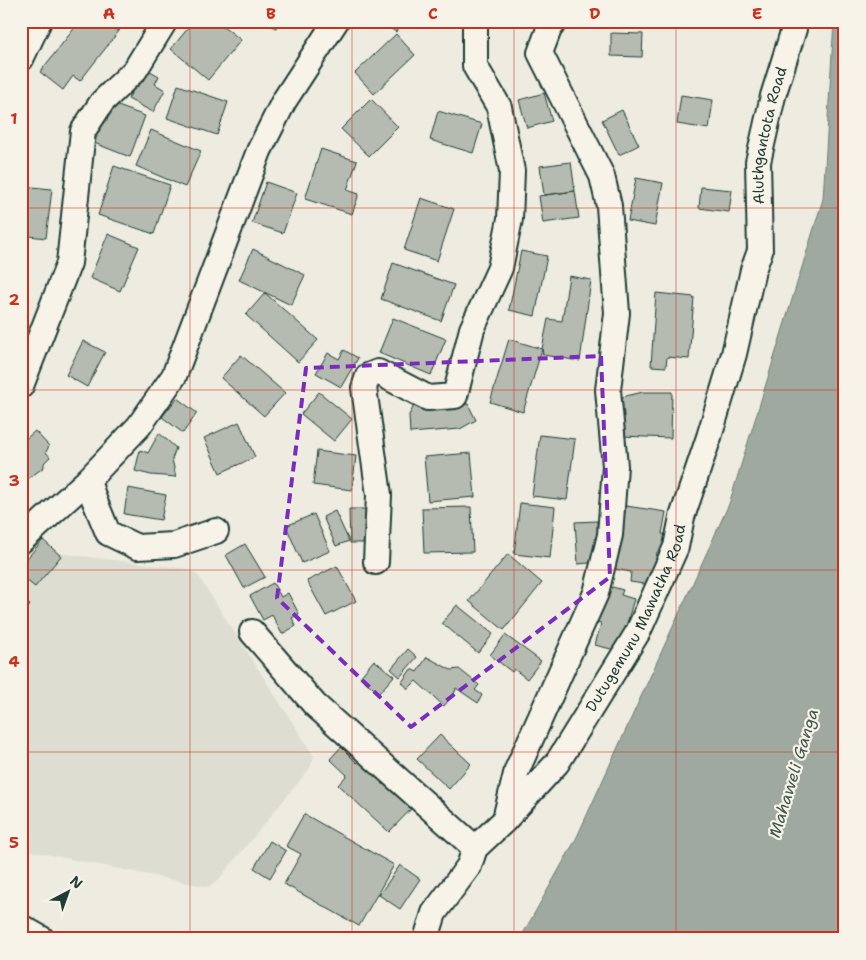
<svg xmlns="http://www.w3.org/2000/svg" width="866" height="960" font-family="'Shantell Sans',sans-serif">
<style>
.built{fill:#ddddd2}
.water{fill:#9fa99f;stroke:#6c7e74}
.building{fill:#b5bbb0;stroke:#1f3d34}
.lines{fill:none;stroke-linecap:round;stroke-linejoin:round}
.minor-casing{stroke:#1f3d34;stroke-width:28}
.minor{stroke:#f7f3e8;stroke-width:24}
.marked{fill:none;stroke:#7b2cbf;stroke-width:4;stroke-dasharray:10 6;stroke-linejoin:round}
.grid{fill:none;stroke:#c8321e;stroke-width:1;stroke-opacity:0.55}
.labels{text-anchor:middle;stroke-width:4.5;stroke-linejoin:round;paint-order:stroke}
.street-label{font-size:15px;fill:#1f3d34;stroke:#f7f3e8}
.water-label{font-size:16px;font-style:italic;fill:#3f584f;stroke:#f7f3e8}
.neatline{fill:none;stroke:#c8321e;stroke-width:2}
.grid-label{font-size:16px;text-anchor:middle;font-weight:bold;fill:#c8321e}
</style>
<rect width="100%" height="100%" fill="#eeece1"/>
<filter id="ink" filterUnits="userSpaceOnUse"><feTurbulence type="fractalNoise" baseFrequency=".02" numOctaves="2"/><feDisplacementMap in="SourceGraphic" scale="10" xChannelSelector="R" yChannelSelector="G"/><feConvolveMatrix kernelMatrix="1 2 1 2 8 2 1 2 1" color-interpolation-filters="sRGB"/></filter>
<g filter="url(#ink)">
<path class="built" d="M41,551l146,18 10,5 117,182 -4,12 -91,111 -11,8 -187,-38v-281z"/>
<path class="water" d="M834,21h11v918h-325l56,-100 153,-335 94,-305z"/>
<path class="building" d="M80,21h16l23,10 -39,50 -7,-5 -10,14 -23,-18z
M96,21h27l-4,10z
M194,21h23l24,19 -33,40 -37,-31z
M262,21h18l-4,7z
M379,21h23l-6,11z
M727,21h36v4l-35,2z
M611,33l32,1 -1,23 -31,-1z
M396,34l19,21 -41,39 -19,-21z
M145,68l14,8 -4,8 10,6 -12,22 -25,-13z
M178,85l50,17 -11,33 -50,-17z
M544,93l8,28 -25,7 -8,-28z
M681,95l32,5 -4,29 -32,-5z
M371,99l27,28 -29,29 -28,-27z
M110,103l35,13 -15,41 -36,-14z
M622,110l17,35 -20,10 -17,-35z
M438,111l44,13 -9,29 -43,-13z
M151,130l50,21 -16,36 -49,-21z
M321,149l36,12 -10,29 12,4 -7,20 -47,-15z
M571,162l4,29 -31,4 -4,-29z
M114,166l56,19 -16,49 -56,-19z
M636,178l27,5 -8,43 -27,-5z
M266,182l31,11 -14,40 -31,-10z
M22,186l30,3 -6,49 -25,-3z
M701,187l31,3 -3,22 -30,-4z
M575,191l4,27 -36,5 -4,-27z
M421,198l33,11 -17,52 -33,-11z
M108,234l31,13 -19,44 -30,-13z
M253,249l52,26 -14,30 -52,-25z
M521,251l26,5 -12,60 -26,-6z
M393,263l61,22 -13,36 -60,-22z
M569,276l22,4 -11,81 -37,-6 -1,-6 6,-30 14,2z
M265,293l53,47 -20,22 -52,-47z
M656,293l38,4 -5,62 -22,-2 -1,10 -15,-1z
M393,318l53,21 -15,36 -52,-22z
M509,339l33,10 -19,63 -33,-10z
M83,341l22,11 -18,35 -21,-12z
M344,350l14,8 -17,29 -25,-14 12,-20 11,6z
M241,355l44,38 -21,23 -43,-38z
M319,392l33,27 -18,22 -33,-27z
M643,392h29l-1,46 -50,-2 1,-39z
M177,398l20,15 -14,20 -21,-16z
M415,404h53l8,16 -16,9 -50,4 -1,-18z
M239,422l16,35 -35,16 -16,-35z
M35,431l14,15 -3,6 4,5 -6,6v4l-23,17v-41z
M159,433l17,15 -4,11 4,18 -25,-2 -16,-4 5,-21 8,3z
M540,435l35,4 -8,61 -35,-4z
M317,451l39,5 -4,34 -39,-5z
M471,453l4,44 -47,4 -4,-44z
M128,488l38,7 -5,25 -37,-6z
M520,503l35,4 -5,51 -36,-4z
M626,506l40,6 -4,22 7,1 -3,19 -9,-2 -6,33 -21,-3 1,-10 -16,-3z
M471,507l2,45 -49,1 -2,-45z
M349,509h17l1,34h-17z
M335,511l14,30 -13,5 -13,-29z
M314,514l16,37 -28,12 -16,-37z
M597,521l2,41 -21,2 -3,-42z
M43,540l18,16 -26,31 -14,-11v-11z
M245,544l20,33 -21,11 -18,-33z
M508,554l34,29 -38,47 -35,-29z
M337,566l19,35 -30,15 -19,-35z
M273,583l8,14 7,-4 11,21 -7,4 4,8 -14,8 -10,-19 -9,5 -13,-24z
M609,586l14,4 -2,5 13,4 -15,52 -24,-6 6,-22 -9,-2 5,-17 7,2z
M21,599l9,6 -9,12z
M457,605l36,29 -15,19 -36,-30z
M505,635l36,26 -14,18 -13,-10 -2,3 -22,-17z
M408,649l9,8 -17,20 -9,-8z
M427,657l24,13 8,-1 20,16 -4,5 7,5 -4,8 -22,-15 -1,4 -11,14 -28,-25 -8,8 -6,-7 9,-13 6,3z
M374,660l20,16 -15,17 -19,-16z
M440,735l31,29 -22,25 -32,-30z
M341,747l16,16 5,-6 52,49 -25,26 -51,-47 9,-10 -17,-16z
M304,814l90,51 -35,61 -75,-42 17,-30 -15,-8z
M270,841l16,10 -16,27 -16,-10z
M400,865l20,14 -20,30 -21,-14z"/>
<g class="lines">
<defs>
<g id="minor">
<path d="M21,59l18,-38"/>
<path d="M21,386l48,-123 14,-132 19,-29 33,-32 30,-49"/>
<path d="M88,480l6,19 14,34 29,14 37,-2 42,-14"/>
<path d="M21,541l67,-61 51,-54 35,-50 85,-225 25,-50 52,-80"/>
<path d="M376,562l3,-67 -15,-107 4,-12 10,-4 50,26 27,-2 17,-67 28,-61 10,-49 2,-48 -13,-64 -24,-41v-45"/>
<path d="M252,632l63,73 160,143"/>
<path d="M505,819l12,-49 79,-177 14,-58 5,-69 -7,-76 9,-77 -8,-107 -7,-30 -62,-123 9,-24 6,-8"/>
<path d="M21,927l21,12"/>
<path id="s1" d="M426,939l8,-26 35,-47 6,-18 29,-27 53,-58 81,-131 38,-85 6,-30 27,-80 25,-83 19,-84 7,-19 -2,-89 15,-66 21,-67v-8"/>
</g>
</defs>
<use href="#minor" class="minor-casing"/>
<use href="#minor" class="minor"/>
</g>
</g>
<path class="marked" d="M601,356l9,221 -199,150 -134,-129 29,-230z"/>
<path class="grid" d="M190,21v918M352,21v918M514,21v918M676,21v918M21,208h824M21,390h824M21,570h824M21,752h824"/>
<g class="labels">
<g class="street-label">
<text dy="5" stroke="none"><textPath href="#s1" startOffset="895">Aluthgantota Road</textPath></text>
<text dy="5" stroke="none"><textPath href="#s1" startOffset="389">Dutugemunu Mawatha Road</textPath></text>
</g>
<g class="water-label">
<text transform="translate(793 773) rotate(-73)" y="6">Mahaweli Ganga</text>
</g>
</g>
<rect width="866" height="960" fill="none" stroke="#f7f3e8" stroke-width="55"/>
<g transform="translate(68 892) rotate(41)" stroke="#f7f3e8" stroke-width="4" paint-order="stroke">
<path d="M0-4L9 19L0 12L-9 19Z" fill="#1f3d34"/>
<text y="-8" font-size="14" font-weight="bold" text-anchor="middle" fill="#1f3d34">N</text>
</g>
<rect x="28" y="28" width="810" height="904" class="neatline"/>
<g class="grid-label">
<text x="109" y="19">A</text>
<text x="271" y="19">B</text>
<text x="433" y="19">C</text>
<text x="595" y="19">D</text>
<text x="757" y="19">E</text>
<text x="14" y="124">1</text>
<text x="14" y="305">2</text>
<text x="14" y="486">3</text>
<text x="14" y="667">4</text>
<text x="14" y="848">5</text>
</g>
</svg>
